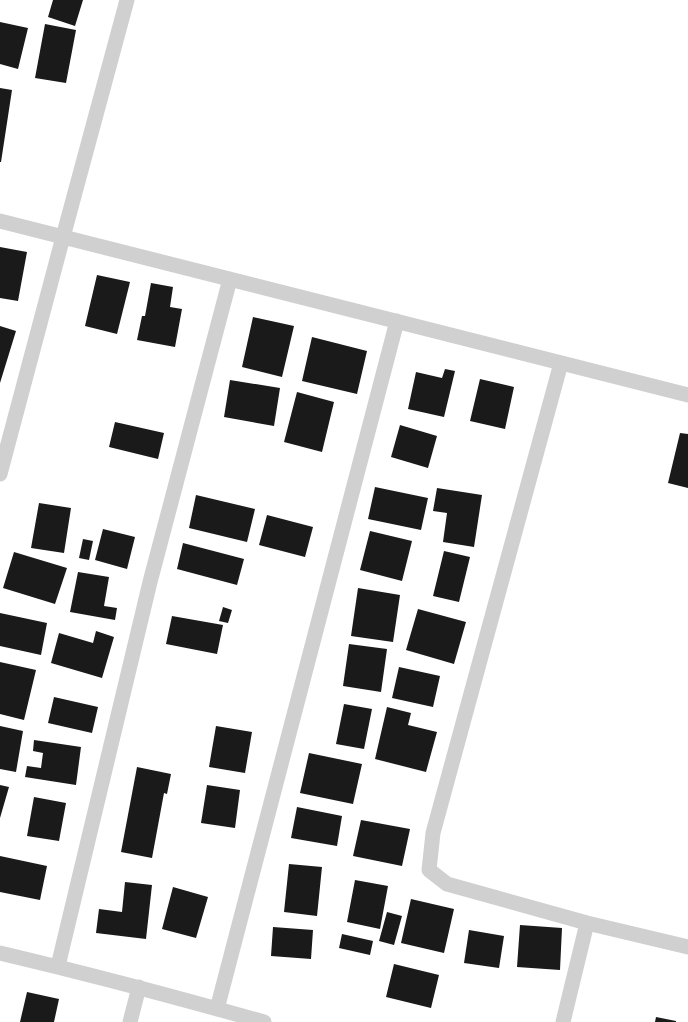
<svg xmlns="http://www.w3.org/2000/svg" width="688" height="1022" font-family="Raleway,sans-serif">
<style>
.building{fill:#1a1a1a}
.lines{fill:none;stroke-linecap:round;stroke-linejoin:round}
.street{stroke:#d0d0d0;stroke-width:15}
</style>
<rect width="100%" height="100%" fill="#fff"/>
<path class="building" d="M53,0h30l-8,26 -27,-9z
M0,22l28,6 -10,41 -18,-5z
M45,24l31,6 -10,53 -31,-5z
M0,88l12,2 -11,72h-1z
M0,247l27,5 -9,49 -18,-3z
M97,275l33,7 -13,52 -32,-8z
M151,283l22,4 -3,20 12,2 -7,38 -38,-7 5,-24h3z
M253,317l41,9 -12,51 -40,-10z
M0,326l16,5 -16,52z
M312,337l55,14 -10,43 -55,-13z
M445,369l10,2 -11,46 -36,-8 8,-37 26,6z
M480,379l34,8 -9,42 -35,-8z
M230,380l50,8 -6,38 -50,-9z
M297,392l37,10 -12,50 -38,-10z
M115,422l49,11 -6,26 -49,-12z
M400,425l37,11 -9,32 -37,-11z
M680,433l8,1v54l-20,-5z
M375,487l53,11 -7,32 -53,-11z
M437,488l45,7 -8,52 -31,-5 4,-29 -14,-2z
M196,495l59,14 -8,33 -58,-14z
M39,503l32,5 -7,45 -33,-5z
M267,515l46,12 -8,30 -46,-12z
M103,529l32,8 -8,32 -32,-9z
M370,531l42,10 -10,40 -42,-11z
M83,539l10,2 -4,19 -10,-2z
M183,543l61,16 -7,26 -60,-16z
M444,551l26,6 -11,45 -26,-6z
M14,552l53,16 -12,36 -52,-16z
M78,572l31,5 -5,29 13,2 -2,12 -45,-8z
M358,588l42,7 -7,47 -42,-6z
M223,607l9,3 -4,13 -9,-2z
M418,609l48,13 -12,42 -48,-14z
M0,613l47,10 -6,32 -41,-9z
M172,616l51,9 -6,29 -51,-10z
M96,631l18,6 -12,41 -51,-15 8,-30 34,10z
M349,644l38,5 -6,43 -38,-6z
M0,662l36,8 -12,50 -24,-6z
M399,667l41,9 -7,31 -41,-9z
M54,697l44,10 -6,26 -44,-10z
M344,704l28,5 -8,40 -28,-5z
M387,707l24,6 -3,12 29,7 -11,40 -51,-13z
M0,726l23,5 -7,41 -16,-3z
M216,726l36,6 -7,41 -36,-6z
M34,740l47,7 -5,38 -51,-8 2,-11 14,2 2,-15 -10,-2z
M309,753l53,11 -9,40 -53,-11z
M137,767l34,7 -4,20 -3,-1 -12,65 -31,-6z
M0,785l9,2 -9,31z
M207,785l33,5 -5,38 -34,-5z
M34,797l32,6 -7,38 -32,-5z
M297,807l45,9 -5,30 -46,-8z
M361,820l49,9 -8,37 -49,-10z
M0,856l47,10 -7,34 -40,-8z
M289,864l33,3 -5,49 -33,-4z
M355,880l33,6 -8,43 -33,-7z
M125,882l27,3 -6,54 -50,-6 3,-24 23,3z
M173,887l35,10 -12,41 -34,-9z
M411,899l43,10 -10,44 -43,-10z
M387,912l15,4 -8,29 -15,-4z
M520,925l42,3 -2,42 -43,-3z
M273,927l40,3 -2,29 -40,-3z
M469,930l35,6 -5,32 -35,-5z
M342,934l31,7 -3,14 -31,-7z
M394,964l45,11 -8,33 -45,-11z
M27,992l32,7 -5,23h-34z
M656,1017l20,4v1h-21z"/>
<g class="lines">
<path class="street" d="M0,221l688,174
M561,363l-128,470 -4,37 18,14 140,39 101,24
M0,474l63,-237 64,-237
M0,953c89,21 176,44 264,69
M58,966l92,-384 80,-303
M217,1009l180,-688
M130,1022l9,-35
M563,1022l24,-99"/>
</g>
</svg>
